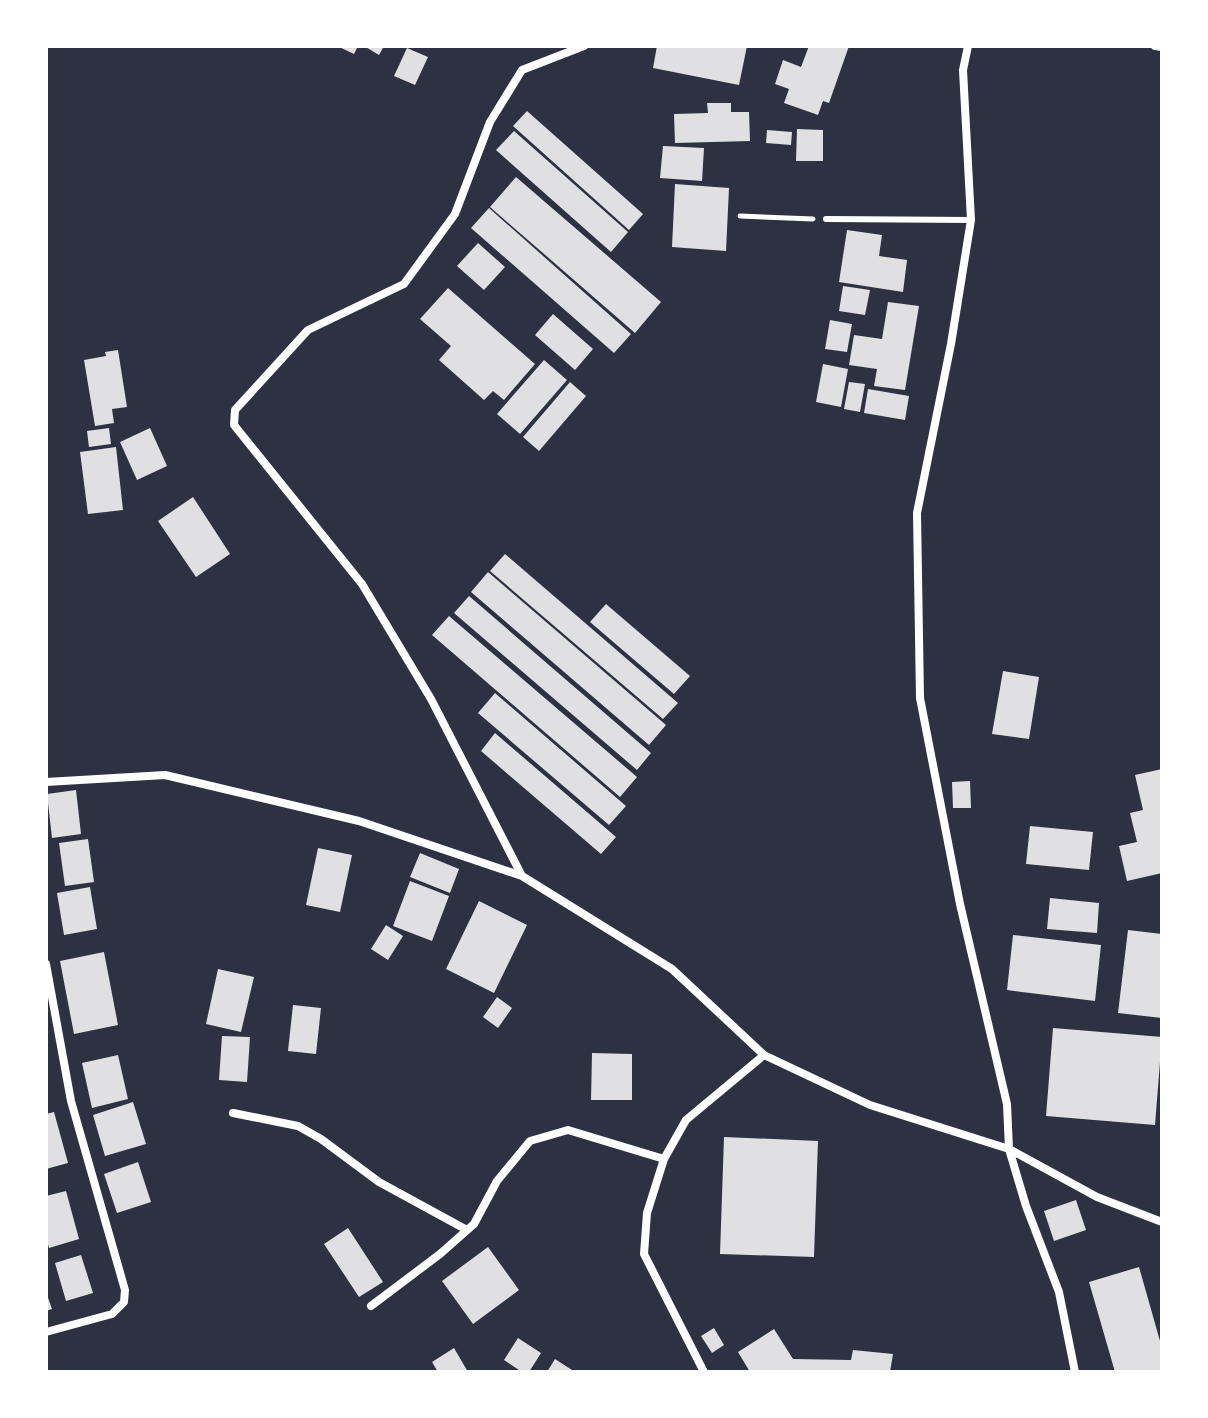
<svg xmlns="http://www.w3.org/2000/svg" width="1208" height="1418" font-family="'Work Sans',sans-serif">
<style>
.building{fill:#e0e0e3}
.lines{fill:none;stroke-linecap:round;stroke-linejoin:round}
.path{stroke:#fff;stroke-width:5}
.service{stroke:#fff;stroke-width:6}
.minor{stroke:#fff;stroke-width:8}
</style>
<rect width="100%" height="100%" fill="#2d3142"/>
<path class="building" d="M337,46h21l-4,8z
M364,46h20l-5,9z
M657,46h90l-8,39 -86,-17z
M809,46h40l-20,57 -6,-2 -5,14 -34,-12 5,-14 -14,-5 8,-24 18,7z
M407,48l21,9 -13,28 -21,-9z
M707,103h24v9h18l1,29 -75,2 -1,-29 34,-1z
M527,111l116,103 -14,16 -116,-104z
M797,129l26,1v31h-27z
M767,130l25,2 -1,13 -25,-2z
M514,131l114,101 -17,20 -115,-102z
M663,146l41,2 -2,33 -42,-3z
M516,177l145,125 -26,31 -145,-126z
M675,184l54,4 -3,63 -54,-4z
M489,208l142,126 -17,19 -143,-125z
M847,230l35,5 -3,21 28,4 -4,32 -64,-10z
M478,243l27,24 -21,23 -27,-24z
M843,286l27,4 -5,25 -26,-4z
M448,288l87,76 -31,36 -11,-9 -9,9 -45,-40 12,-14 -31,-27z
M888,302l31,4 -14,84 -31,-4 3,-17 -28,-4 5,-30 28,4z
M553,314l40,35 -18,21 -40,-35z
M830,320l22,4 -5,28 -22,-3z
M118,350l9,57 -15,2 2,14 -19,3 -11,-66 22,-4 -1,-4z
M544,360l23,20 -47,54 -23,-20z
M823,364l25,5 -7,38 -25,-5z
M570,382l16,14 -47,55 -16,-14z
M849,382l16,2 -5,28 -16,-3z
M868,389l41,7 -4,24 -41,-7z
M109,428l2,16 -22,3 -2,-16z
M150,428l17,38 -30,14 -17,-38z
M116,447l7,63 -35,4 -8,-62z
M193,497l37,57 -34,23 -38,-56z
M505,554l173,149 -15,16 -173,-148z
M488,572l178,153 -17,20 -178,-153z
M469,596l182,157 -14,17 -183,-157z
M606,604l84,72 -16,18 -84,-72z
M449,616l188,161 -17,20 -188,-162z
M1003,671l36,6 -10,62 -37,-5z
M495,693l131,113 -17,19 -131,-112z
M495,733l121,104 -15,17 -120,-103z
M1162,769v104l-35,8 -8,-35 18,-4 -7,-29 13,-3 -8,-35z
M970,781l1,27h-18l-1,-26z
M76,790l5,44 -29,4 -5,-44z
M1030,826l63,6 -4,38 -63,-6z
M88,839l6,43 -29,4 -6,-43z
M318,848l34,7 -12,57 -34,-7z
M420,853l39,16 -9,24 -40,-16z
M410,881l39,15 -17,45 -39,-15z
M90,887l7,42 -33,6 -7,-42z
M1050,898l49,5 -2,30 -50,-4z
M479,901l48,24 -33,68 -48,-24z
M386,925l17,11 -15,24 -17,-11z
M1128,930l34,4v84l-44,-5z
M1013,935l88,10 -6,56 -88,-11z
M104,952l14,73 -44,9 -14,-73z
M218,969l36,8 -13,55 -35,-8z
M497,997l15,11 -14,20 -15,-11z
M293,1005l28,3 -5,46 -28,-3z
M1053,1028l109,9 -7,88 -109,-9z
M222,1036l28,1 -3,45 -28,-2z
M592,1053l40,1v46h-41z
M118,1055l10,44 -36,9 -10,-45z
M133,1102l13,42 -41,12 -12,-41z
M54,1112l14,51 -22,6v-55z
M724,1137l94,4 -4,116 -94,-3z
M138,1162l13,40 -34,11 -13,-39z
M66,1191l13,48 -30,9 -3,-11v-41z
M1076,1200l10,30 -32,11 -10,-30z
M348,1228l35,54 -24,15 -35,-53z
M488,1247l31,43 -46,34 -31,-43z
M81,1255l12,38 -27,8 -11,-38z
M1139,1267l23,81v24h-47l-26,-90z
M46,1292l6,17 -6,2z
M714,1328l10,17 -12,8 -11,-17z
M774,1329l19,30 58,1 2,-10 40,4 -3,18h-140l-12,-20z
M518,1338l23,15 -12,19h-7l-18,-12z
M454,1348l14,24h-30l-6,-10z
M555,1359l20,13h-28z"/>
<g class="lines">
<path class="path" d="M740,216l73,3"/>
<path class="service" d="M826,219l145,1"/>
<path class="minor" d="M968,46l-5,24 8,150 -20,124 -34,169 3,185 40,206 47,200 2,45 17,57 33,86 16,80
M1155,46l7,1
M46,782l119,-7 194,46 163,55 150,93 92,86 106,50 139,44 88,48 65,25
M522,876l-91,-177 -69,-115 -128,-159 1,-15 73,-80 96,-46 51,-70 35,-92 32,-52 62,-24
M46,964l25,137 54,189 -1,12 -12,12 -66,18
M233,1113l65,13 23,13 58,43 88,48
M371,1306l69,-52 34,-30 23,-43 33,-40 38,-11 96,29
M704,1372l-60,-118 3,-41 17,-54 22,-39 78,-65"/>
</g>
<rect width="1208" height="1418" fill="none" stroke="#ffffff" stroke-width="96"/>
</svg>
